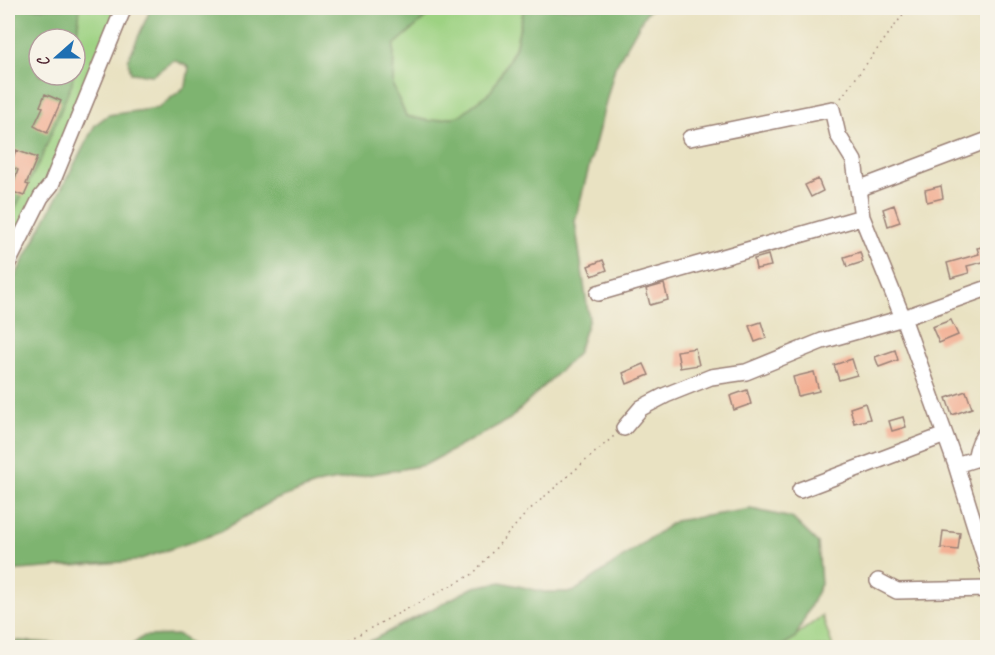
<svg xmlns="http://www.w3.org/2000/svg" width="995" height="655" font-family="Caveat,sans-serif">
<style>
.green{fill:#9dd282;stroke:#747856;stroke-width:1.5;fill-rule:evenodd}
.forest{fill:#7eb470;stroke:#646a4e;stroke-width:1.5}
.building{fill:#f3af93}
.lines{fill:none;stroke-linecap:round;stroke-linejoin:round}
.minor-casing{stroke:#9a8076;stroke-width:18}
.path{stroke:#9a8076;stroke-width:1.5;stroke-dasharray:1.5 4.5;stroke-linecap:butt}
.minor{stroke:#fff;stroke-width:15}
</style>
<rect width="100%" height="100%" fill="#f7f3e8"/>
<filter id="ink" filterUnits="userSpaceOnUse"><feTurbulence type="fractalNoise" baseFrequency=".0167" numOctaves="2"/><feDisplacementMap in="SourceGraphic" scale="12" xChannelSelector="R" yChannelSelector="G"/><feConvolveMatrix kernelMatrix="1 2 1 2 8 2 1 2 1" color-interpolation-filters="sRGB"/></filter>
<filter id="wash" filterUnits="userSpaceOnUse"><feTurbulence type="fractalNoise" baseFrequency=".008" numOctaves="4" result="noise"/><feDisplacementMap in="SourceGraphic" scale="24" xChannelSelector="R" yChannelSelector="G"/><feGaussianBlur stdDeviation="1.35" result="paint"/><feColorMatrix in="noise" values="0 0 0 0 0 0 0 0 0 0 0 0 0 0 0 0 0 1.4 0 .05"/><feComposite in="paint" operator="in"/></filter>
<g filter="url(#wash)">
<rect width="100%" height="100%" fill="#e9e2c2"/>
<path class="green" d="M8,8h111l7,3 -118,264zM39,39h36v36h-36z
M437,8h87l-9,40 -24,43 -32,25 -30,5 -23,-5 -13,-30 1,-41z
M822,616l11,31 -54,1z"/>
<path class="forest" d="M8,8h72l-5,43v-12h-36v36h34l-1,8 -31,76 -33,63z
M151,8h286l-43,37 -1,41 13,30 23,5 30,-5 32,-25 24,-42 9,-41h129l-7,5 -31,54 -40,154 14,98 -12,35 -67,65 -85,46 -104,18 -49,18 -54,32 -83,28 -127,10v-281l87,-165 13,-10 50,-7 28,-22 3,-19 -15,-7 -21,15 -22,-2 -3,-13z
M751,509l41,9 26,25 3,41 -26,54 -15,9h-421l115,-60 27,-5 43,10h29l102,-71z
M179,635l15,12h-65l15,-11z
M17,641l67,4 2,2h-78z"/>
<g id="blocks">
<path class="building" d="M45,94l16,7 -14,32 -13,-7 9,-19 -3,-1z
M16,150l21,8 -11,26 3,1 -5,11 -14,-5 8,-21 -8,-4z
M818,179l5,12 -12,6 -6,-12z
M941,186l2,12 -16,4 -2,-12z
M894,205l6,17 -12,4 -5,-17z
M987,246v15l-20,5 2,7 -18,5 -4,-15 32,-9 -2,-6z
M860,252l3,10 -16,5 -3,-10z
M768,255l3,11 -15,3 -2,-10z
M603,260l4,10 -15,6 -4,-10z
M664,284l4,16 -18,5 -4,-16z
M951,320l7,15 -19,8 -7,-16z
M761,322l5,16 -11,4 -6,-16z
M695,348l4,17 -19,3 -3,-17z
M895,350l3,10 -19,7 -4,-10z
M852,359l5,16 -18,5 -5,-15z
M644,364l5,11 -22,9 -4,-11z
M814,372l5,19 -21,5 -5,-19z
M747,390l4,14 -17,6 -4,-14z
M966,391l6,17 -20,7 -6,-17z
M865,403l5,16 -16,4 -4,-15z
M903,417l3,10 -14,4 -3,-10z
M943,531l17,2 -2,17 -17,-2z"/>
</g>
</g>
<g filter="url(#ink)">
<use href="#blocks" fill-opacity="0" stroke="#9a8076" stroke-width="1.5"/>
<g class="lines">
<defs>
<path id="minor" d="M690,138l142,-29 6,26 16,26 8,56 41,101 53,147 32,103
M858,189l130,-49
M8,263l33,-66 10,-12 71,-173 -1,-4
M598,293l264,-76
M624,428l17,-20 25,-13 45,-18 35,-5 76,-31 81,-23 85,-30
M975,459c2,-11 5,-21 13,-29
M956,465l19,-6h13
M800,490l145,-55
M878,581l19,10 91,-2"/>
</defs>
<use href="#minor" class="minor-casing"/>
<path class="path" d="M841,98l67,-90
M333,648l140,-74 55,-63 86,-75"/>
<use href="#minor" class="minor"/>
</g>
</g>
<rect width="995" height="655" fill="none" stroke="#f7f3e8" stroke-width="30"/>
<g transform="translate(57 57) rotate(249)"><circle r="28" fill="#f7f3e8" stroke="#b29e9c" stroke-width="1.5"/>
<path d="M0-4.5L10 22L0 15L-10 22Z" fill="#1f6fb2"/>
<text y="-9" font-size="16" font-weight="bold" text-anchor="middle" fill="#4a1f2b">С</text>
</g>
</svg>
